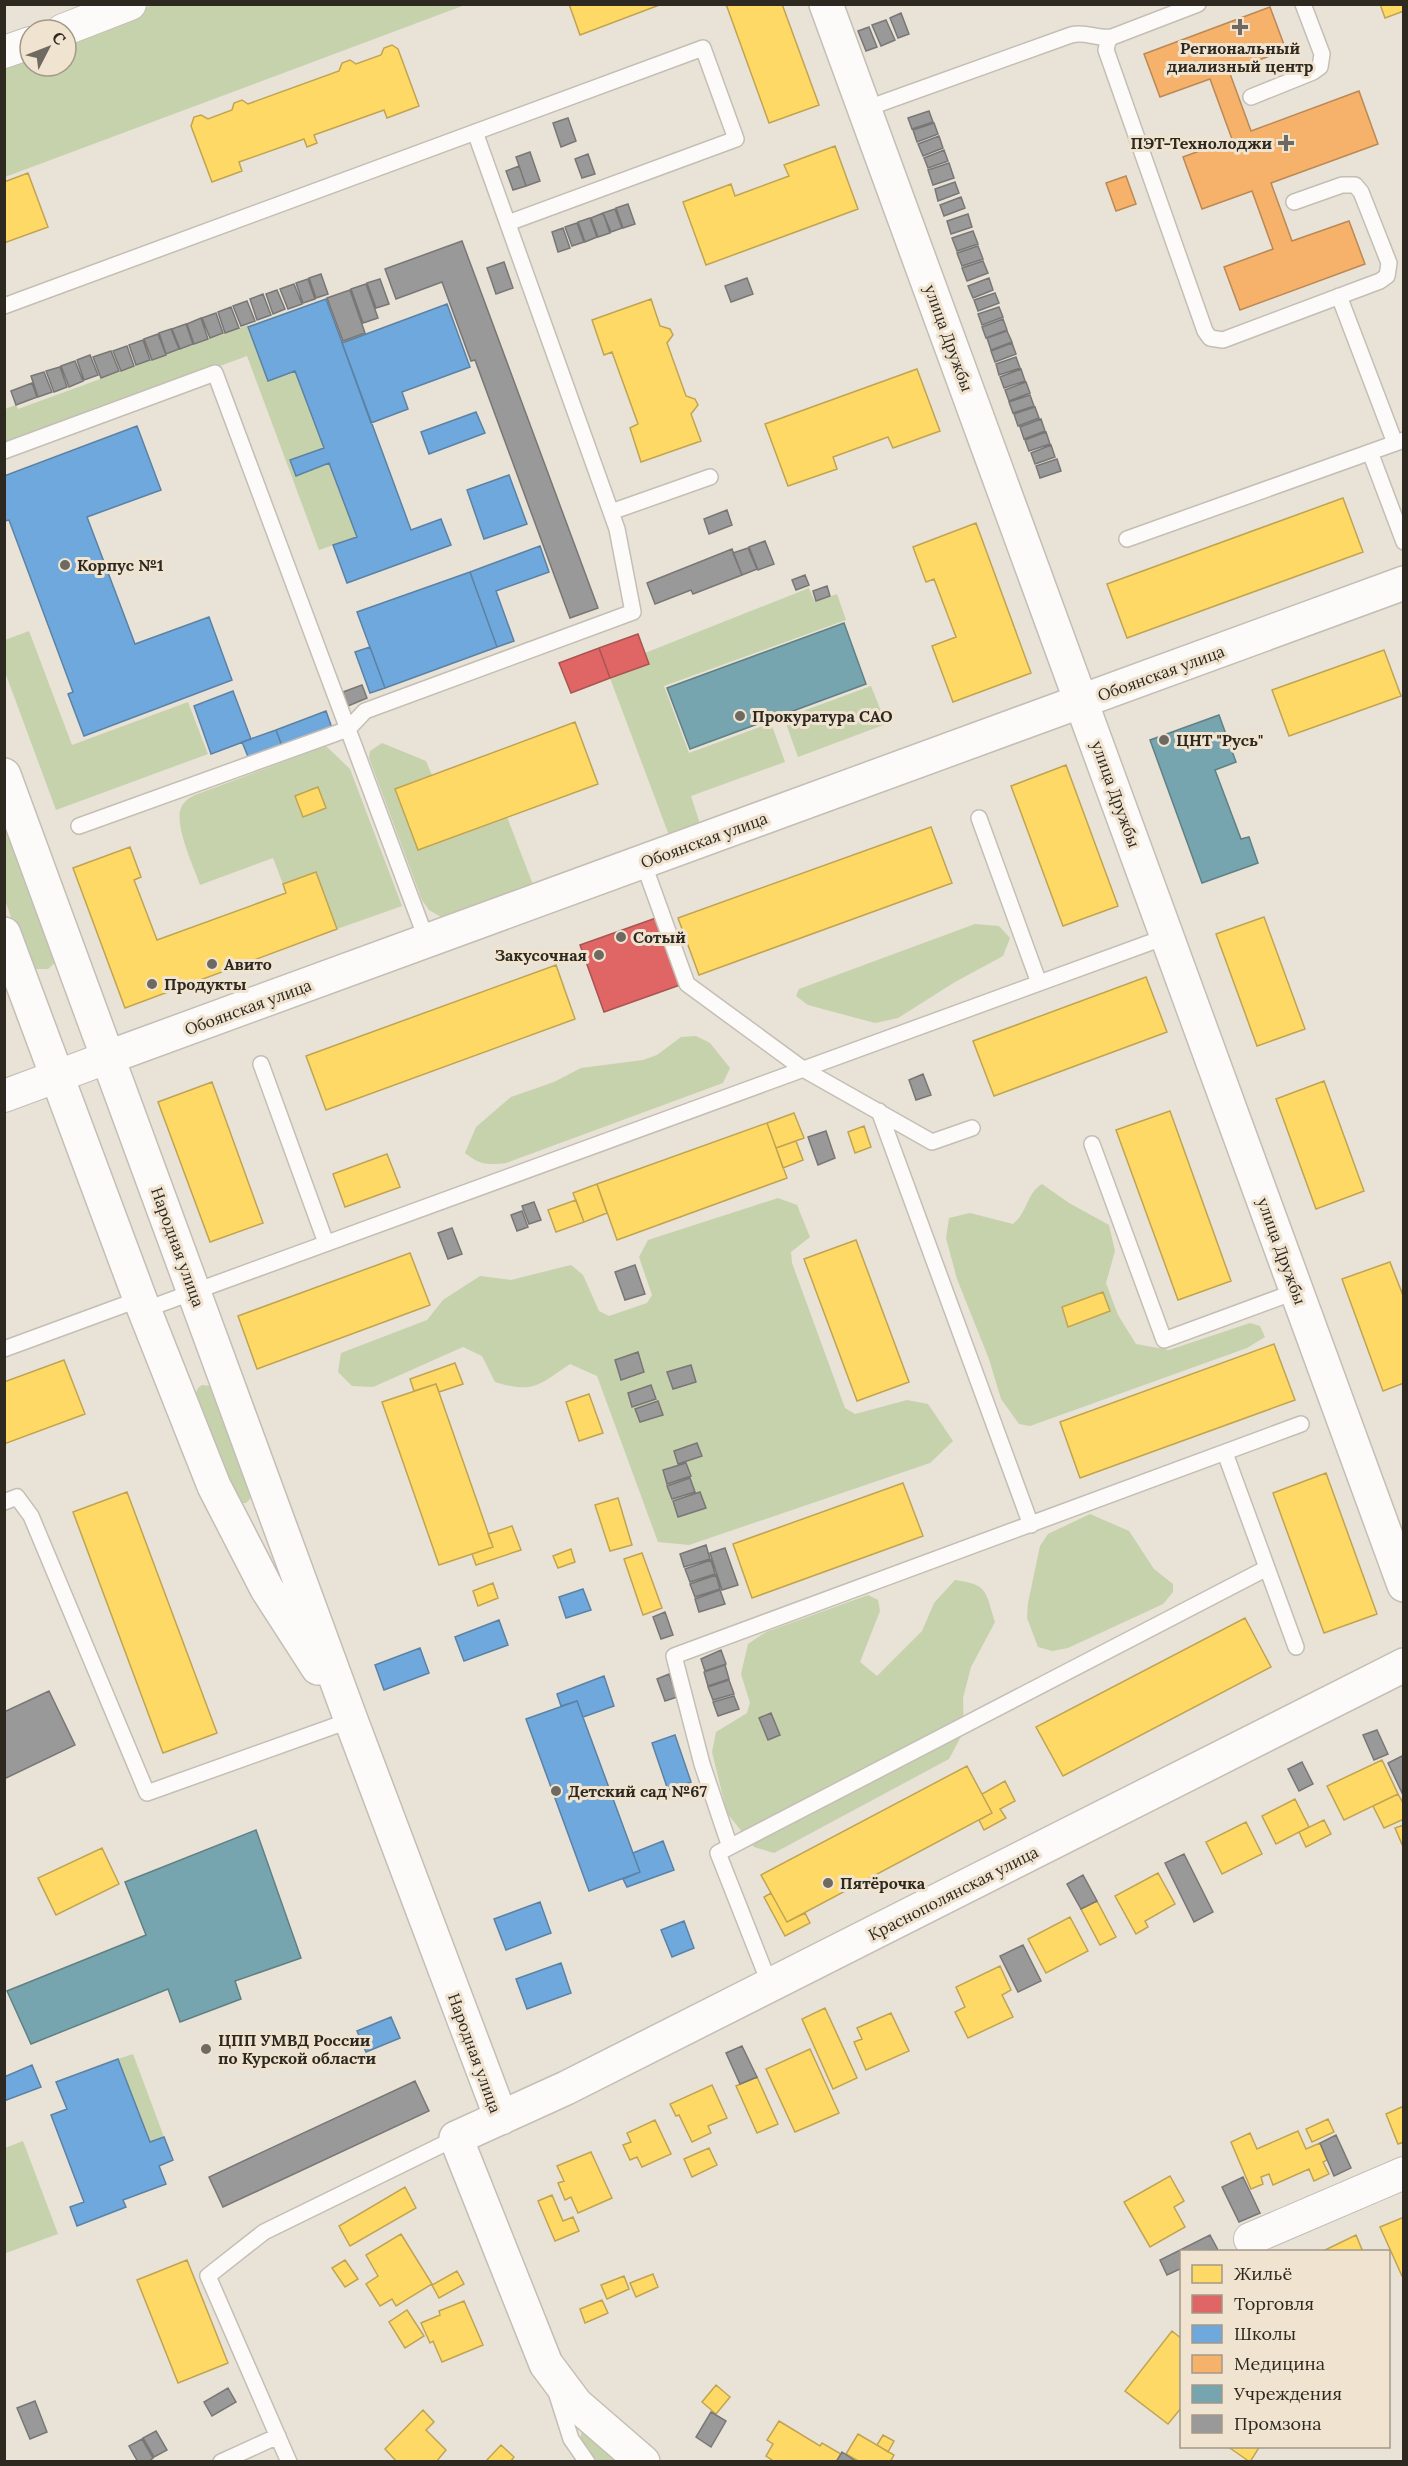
<svg xmlns="http://www.w3.org/2000/svg" width="1408" height="2466" font-family="Lora,serif">
<style>
.green{fill:#c6d2ac}
.homes{fill:#ffd966;stroke:#c0a451;stroke-width:1.5}
.shops{fill:#e06666;stroke:#aa5451;stroke-width:1.5}
.schools{fill:#6fa8dc;stroke:#5b82a4;stroke-width:1.5}
.health{fill:#f6b26b;stroke:#ba8955;stroke-width:1.5}
.public{fill:#76a5af;stroke:#608084;stroke-width:1.5}
.industry{fill:#999;stroke:#797775;stroke-width:1.5}
.lines{fill:none;stroke-linecap:round;stroke-linejoin:round}
.lane-casing{stroke:#c4beb5;stroke-width:18}
.street-casing{stroke:#c4beb5;stroke-width:34}
.secondary-casing{stroke:#c4beb5;stroke-width:36}
.lane{stroke:#fcfbf9;stroke-width:15}
.street{stroke:#fcfbf9;stroke-width:32}
.secondary{stroke:#fcfbf9;stroke-width:33}
.poi-dot{fill:#6e6a61;stroke:#f0e3cf;stroke-width:2}
.labels{text-anchor:middle;stroke-width:6;stroke-linejoin:round;paint-order:stroke}
.poi-label{font-size:16px;font-weight:bold;fill:#2d2921;stroke:#f0e3cf;text-anchor:start}
.street-label{font-size:16px;fill:#2d2921;stroke:#f0e3cf}
</style>
<rect width="100%" height="100%" fill="#e8e2d7"/>
<path class="green" d="M153,5h312l-460,172v-117l25,-10v16h36v-29z
M248,325l20,55 27,-9 29,77 -34,12 6,15 33,-12 28,74 -38,13 -72,-194 -242,89v-36l11,-4 2,4z
M809,588l6,14 22,-8 9,26 -182,66 25,67 82,-30 14,39 -94,34 10,31 -31,11 -60,-160 39,-14 -4,-11z
M29,631l43,114 116,-43 20,52 -152,56 -51,-138v-32z
M871,686l15,38 -88,33 -14,-39z
M382,743l44,18 6,14 -37,14 23,61 89,-33 28,73 -89,30 -17,-10 -7,-10 -53,-142 1,-7z
M326,746l24,23 52,137 -65,23 -21,-57 -33,12 -10,-26 -73,27c-6,-18 -26,-60 -19,-77 3,-7 8,-10 14,-13z
M5,804l53,156 -10,9h-13l-9,-9 -21,-60z
M975,924l24,2 11,12 -7,18 -48,26 -57,36 -23,5 -67,-18 -12,-9 3,-7z
M696,1036l14,7 20,25 -7,15 -217,80c-19,2 -26,2 -41,-10l11,-26 35,-30 43,-15 27,-14 62,-8 14,-5 24,-18z
M1042,1184l27,19 40,22 6,26 -9,32 12,32 18,29 33,6 81,-27 10,3 5,11 -18,11 -217,78 -11,-2 -18,-25 -12,-40 -32,-80 -11,-41 3,-20 21,-5 43,11c15,-12 13,-30 29,-40z
M778,1198l19,7 13,32 -19,15 1,11 53,145 10,6 52,-14 21,4 25,37 -23,22 -241,82 -31,-3 -61,-166 -27,-12c-31,21 -37,30 -75,18l-13,-26 -19,-9 -90,40 -21,-1 -14,-14 3,-19 86,-33 16,-20 37,-24 31,4 60,-15 12,10 16,36 10,5 38,-13 5,-8 -13,-38 9,-17z
M202,1385l10,1 40,111 -6,6h-9l-43,-106 4,-9z
M1090,1514l39,17 25,38 19,15v8l-10,12 -95,44 -16,3 -14,-4 -11,-29 1,-15 12,-57 8,-12z
M955,1580c34,5 30,11 40,42l-24,45 -8,31 1,33 -15,28 -175,94 -20,-6 -27,-34 -15,-61 4,-20 31,-19 3,-10 -9,-29 7,-30 18,-12 102,-37 10,5 2,11 -20,51 17,14 45,-45 12,-28z
M133,2054l31,83 -14,5 -32,-83z
M23,2141l35,93 -52,19 -1,-105z
M582,2430l52,31h-37l-17,-20z"/>
<path class="homes" d="M569,4h93l-82,31z
M726,4h56l37,101 -50,18z
M1380,4h24v7l-19,7z
M392,45l6,4 21,57 -32,12 -3,-8 -70,25 3,8 -10,4 -3,-8 -65,23 3,9 -30,11 -21,-56 3,-9 7,-2 7,4 24,-9 2,-7 8,-3 6,4 91,-33 3,-8 8,-3 6,4 25,-9 3,-7z
M835,146l23,63 -152,56 -23,-63 48,-18 4,12 54,-20 -5,-11z
M28,173l20,54 -44,16v-61z
M651,299l9,27 10,3 3,6 -6,8 19,53 9,3 3,6 -7,9 10,27 -60,21 -11,-34 8,-4 -26,-72 -8,3 -12,-35z
M917,369l23,62 -47,17 -5,-11 -55,20 4,12 -49,17 -23,-62z
M1343,498l20,54 -236,86 -20,-54z
M976,523l55,150 -78,29 -21,-56 24,-9 -22,-58 -8,3 -13,-35z
M1384,650l17,46 -112,40 -17,-46z
M575,722l23,62 -180,66 -23,-61z
M1066,765l52,141 -55,20 -52,-140z
M318,787l8,21 -23,9 -8,-21z
M931,827l21,56 -253,92 -21,-57z
M130,847l11,30 -7,3 23,60 129,-47 -3,-9 33,-12 21,57 -212,79 -52,-140z
M1264,917l41,112 -48,17 -41,-112z
M556,965l19,54 -249,91 -20,-54z
M1146,977l21,55 -173,64 -21,-55z
M1324,1081l40,110 -48,18 -40,-110z
M212,1082l51,141 -53,19 -52,-140z
M1170,1111l61,170 -53,19 -62,-170z
M794,1113l10,25 -28,10 -9,-25z
M767,1123l20,55 -170,62 -20,-56z
M864,1126l7,21 -16,6 -7,-21z
M796,1141l7,19 -20,8 -7,-20z
M387,1154l13,33 -55,20 -12,-33z
M597,1184l10,29 -23,9 -11,-29z
M576,1200l8,22 -28,10 -8,-22z
M856,1240l53,142 -52,19 -53,-142z
M410,1253l20,52 -173,64 -19,-53z
M1390,1262l14,36v85l-21,8 -41,-112z
M1103,1292l7,19 -42,16 -6,-20z
M1274,1344l21,56 -215,78 -20,-56z
M64,1360l21,54 -81,30v-62z
M455,1363l8,21 -24,8 -3,-8 -22,7 -4,-12z
M436,1384l57,163 -54,18 -57,-163z
M589,1394l14,39 -24,8 -13,-39z
M1326,1473l51,141 -53,19 -51,-140z
M903,1483l20,53 -171,62 -19,-54z
M127,1492l90,241 -54,20 -90,-241z
M618,1498l14,47 -22,6 -15,-46z
M512,1526l9,24 -45,15 -4,-11 21,-7 -5,-13z
M571,1549l4,13 -17,6 -5,-12z
M642,1553l20,55 -19,7 -19,-56z
M493,1583l5,15 -20,8 -5,-15z
M1245,1618l26,49 -208,109 -27,-49z
M1382,1760l16,34 -54,26 -17,-34z
M967,1766l25,47 -205,109 -26,-47z
M1005,1781l10,20 -15,8 6,9 -22,12 -5,-10 13,-7 -10,-19z
M1398,1794l6,11v14l-20,9 -11,-22z
M1295,1799l14,28 -33,17 -14,-28z
M1324,1820l7,14 -25,13 -7,-15z
M1246,1822l16,32 -40,20 -16,-32z
M1404,1825v24l-9,-21z
M102,1848l17,36 -63,31 -18,-37z
M1158,1873l17,31 -30,17 3,6 -12,7 -21,-38z
M771,1893l16,29 18,-9 5,10 -25,13 -21,-39z
M1097,1901l19,36 -16,8 -19,-36z
M1070,1917l18,34 -42,22 -18,-34z
M1000,1966l11,24 -9,5 11,22 -45,21 -13,-26 10,-5 -9,-20z
M825,2008l32,70 -24,11 -31,-70z
M891,2013l18,38 -43,19 -12,-28 8,-3 -5,-11z
M810,2049l29,64 -44,19 -29,-63z
M757,2077l21,47 -21,9 -21,-47z
M712,2085l15,33 -19,8 3,7 -19,9 -13,-27 -3,1 -6,-12z
M1404,2106v36l-6,2 -12,-30z
M1328,2119l6,13 -22,10 -6,-13z
M655,2120l16,34 -29,13 -5,-10 -7,3 -7,-15 8,-3 -4,-9z
M1298,2131l8,18 14,-6 7,17 -4,2 6,12 -15,7 -5,-12 -36,16 -4,-11 -8,3 2,7 -12,5 -20,-47 19,-9 7,16z
M709,2148l8,17 -25,12 -8,-18z
M591,2152l21,46 -34,15 -7,-16 -6,3 -7,-17 6,-2 -7,-15z
M1170,2176l14,25 -10,6 11,20 -35,20 -26,-45z
M405,2187l11,21 -66,38 -11,-20z
M552,2195l11,26 10,-4 6,14 -24,10 -17,-40z
M1404,2217v58l-2,1 -22,-49z
M401,2234l31,50 -36,22 -4,-7 -12,7 -14,-22 12,-8 -12,-21z
M1356,2235l7,17h-42z
M187,2260l41,103 -50,20 -41,-103z
M345,2260l13,19 -13,8 -13,-19z
M457,2271l7,13 -25,14 -7,-13z
M653,2274l5,13 -22,10 -6,-14z
M624,2276l5,13 -22,10 -6,-14z
M602,2300l6,13 -23,10 -5,-14z
M464,2301l19,44 -41,17 -9,-21 -3,2 -9,-20 19,-8 -1,-4z
M407,2310l17,26 -19,12 -16,-26z
M1172,2331l10,8v68l-14,17 -43,-33z
M716,2385l14,12 -14,17 -14,-12z
M423,2410l11,12 -8,8 20,20 -10,12h-39l-12,-13z
M779,2421l41,25 2,-3 19,11 -5,8h-61l-9,-6 7,-12 -6,-4z
M858,2434l36,21 -4,7h-30l-14,-8z
M883,2435l11,6 -6,11 -11,-7z
M501,2445l13,12 -4,5h-25z
M1227,2446h33l-10,16z"/>
<path class="shops" d="M638,634l11,30 -39,14 -11,-30z
M599,648l11,30 -39,15 -12,-30z
M656,918l24,67 -76,27 -24,-67z"/>
<path class="schools" d="M326,299l85,231 30,-11 10,26 -104,38 -14,-38 24,-8 -28,-74 -33,13 -6,-16 34,-12 -29,-77 -27,10 -20,-54z
M447,304l23,63 -68,25 6,17 -37,14 -29,-80z
M476,412l9,21 -56,21 -8,-22z
M137,426l24,64 -74,27 48,127 74,-27 23,63 -148,56 -16,-42 5,-2 -64,-172 -5,1v-45z
M509,475l18,49 -43,15 -17,-49z
M540,546l9,26 -53,19 18,50 -17,6 -27,-75z
M470,572l27,75 -112,41 -28,-76z
M370,647l15,41 -15,5 -15,-41z
M233,691l18,48 -40,15 -17,-48z
M326,711l6,17 -50,18 -6,-16z
M276,730l6,16 -33,13 -7,-17z
M583,1589l8,21 -25,8 -7,-21z
M499,1620l9,25 -44,16 -9,-24z
M420,1648l9,25 -45,17 -9,-25z
M604,1676l10,30 -31,11 -6,-16 -16,5 -4,-12z
M577,1701l63,171 -51,19 -63,-172z
M675,1735l16,47 -23,8 -16,-47z
M663,1841l11,29 -47,17 -4,-8 17,-7 -7,-19z
M540,1902l11,31 -45,17 -12,-31z
M684,1921l10,27 -22,9 -11,-27z
M561,1963l10,30 -44,16 -11,-30z
M391,2017l9,21 -34,14 -9,-21z
M118,2059l32,83 14,-5 9,23 -14,6 7,18 -43,16 3,7 -49,19 -7,-19 14,-5 -33,-87 16,-6 -11,-27z
M32,2065l9,22 -37,14v-24z"/>
<path class="health" d="M1270,7l16,43 -57,21 22,60 108,-40 19,53 -107,39 21,58 57,-20 16,43 -125,46 -16,-43 49,-18 -21,-58 -50,18 -19,-52 49,-18 -22,-60 -50,18 -16,-43z
M1126,176l10,28 -20,7 -10,-28z"/>
<path class="public" d="M844,623l22,61 -176,65 -23,-61z
M1219,715l17,47 -21,8 26,69 8,-2 9,26 -56,20 -52,-143z
M256,1830l45,128 -66,23 6,18 -61,23 -12,-33 -137,55 -24,-53 139,-56 -21,-53z"/>
<path class="industry" d="M901,13l8,21 -11,4 -8,-20z
M886,20l9,20 -14,6 -9,-21z
M869,27l8,20 -11,4 -8,-20z
M929,111l4,11 -21,7 -4,-11z
M568,118l8,23 -15,6 -8,-24z
M934,123l4,11 -21,8 -4,-12z
M939,136l4,12 -20,8 -5,-12z
M944,150l4,11 -20,7 -4,-10z
M530,152l10,29 -14,5 -10,-29z
M588,154l7,20 -13,4 -7,-19z
M949,163l5,15 -21,7 -5,-15z
M519,166l7,20 -13,4 -7,-19z
M955,182l4,11 -21,8 -3,-12z
M961,197l4,11 -21,8 -4,-11z
M628,204l7,20 -12,4 -7,-20z
M615,209l7,19 -11,4 -8,-19z
M603,213l7,20 -12,4 -7,-19z
M968,214l4,13 -21,7 -4,-13z
M590,218l7,19 -12,5 -7,-20z
M577,223l7,19 -12,4 -7,-19z
M563,228l7,20 -12,4 -6,-20z
M973,231l5,13 -21,7 -5,-13z
M462,241l136,367 -28,10 -95,-258 -4,1 -29,-79 -46,17 -11,-30z
M978,246l5,13 -21,7 -5,-13z
M983,261l5,12 -21,8 -5,-13z
M504,262l9,26 -17,6 -9,-26z
M321,274l7,20 -12,4 -7,-20z
M747,278l6,16 -22,8 -6,-16z
M989,278l4,12 -20,8 -5,-12z
M308,279l7,20 -12,4 -7,-20z
M380,279l9,25 -13,4 -9,-25z
M294,284l8,20 -14,5 -8,-20z
M366,284l12,34 -15,5 -12,-34z
M277,290l8,19 -12,5 -7,-20z
M350,290l15,43 -22,8 -16,-43z
M995,293l4,10 -21,8 -4,-11z
M263,294l8,21 -14,5 -7,-21z
M247,301l8,20 -14,5 -8,-20z
M231,307l8,21 -14,5 -7,-21z
M999,307l4,10 -21,8 -4,-11z
M216,313l7,20 -13,5 -8,-20z
M201,318l7,21 -14,5 -7,-20z
M1003,319l4,11 -21,8 -4,-11z
M186,324l7,20 -13,5 -8,-20z
M171,329l8,20 -13,5 -7,-21z
M1007,331l5,11 -21,8 -4,-12z
M158,334l8,21 -14,5 -8,-21z
M143,340l7,20 -14,5 -7,-20z
M1012,343l4,11 -21,8 -4,-11z
M127,346l7,20 -13,5 -8,-20z
M111,351l8,20 -18,7 -8,-21z
M90,355l8,20 -14,5 -7,-20z
M1016,357l4,11 -21,7 -3,-11z
M75,361l8,20 -14,6 -8,-21z
M60,367l7,20 -13,5 -8,-21z
M1021,369l4,12 -21,7 -4,-11z
M44,372l8,20 -14,5 -7,-21z
M1026,382l4,11 -21,8 -4,-11z
M32,383l5,14 -21,8 -5,-14z
M1030,395l4,11 -21,7 -4,-11z
M1035,407l4,11 -21,8 -4,-12z
M1041,419l4,12 -21,8 -4,-12z
M1046,432l4,12 -21,7 -4,-11z
M1051,445l4,12 -20,7 -4,-11z
M1057,459l4,12 -21,7 -4,-12z
M727,510l5,15 -23,9 -5,-15z
M765,541l9,23 -16,6 -9,-23z
M748,548l9,21 -15,6 -9,-22z
M732,549l10,26 -49,19 -2,-4 -36,14 -8,-21z
M805,575l4,10 -13,5 -4,-10z
M827,586l3,10 -14,5 -3,-10z
M362,685l5,13 -19,8 -5,-14z
M923,1074l8,21 -15,5 -7,-20z
M826,1131l9,27 -17,7 -10,-28z
M534,1202l7,18 -12,4 -7,-18z
M522,1211l6,16 -11,4 -6,-16z
M452,1228l10,26 -14,5 -10,-26z
M635,1265l10,29 -20,6 -10,-28z
M638,1352l6,20 -23,8 -6,-20z
M691,1365l5,17 -23,7 -6,-17z
M651,1385l5,14 -24,8 -4,-14z
M658,1401l5,14 -23,7 -5,-13z
M697,1443l5,13 -24,8 -4,-13z
M686,1463l5,13 -24,8 -4,-14z
M690,1478l5,14 -23,7 -5,-13z
M700,1492l6,16 -28,9 -5,-16z
M706,1545l4,14 -26,8 -4,-13z
M725,1548l13,37 -16,5 -12,-37z
M711,1560l4,14 -25,8 -5,-13z
M716,1575l4,14 -25,8 -5,-13z
M720,1590l5,14 -26,8 -4,-13z
M665,1612l8,23 -12,4 -8,-22z
M721,1650l5,14 -21,7 -4,-12z
M725,1665l4,14 -21,7 -4,-14z
M669,1674l8,23 -12,4 -8,-22z
M729,1680l5,14 -21,6 -5,-13z
M49,1691l26,54 -71,34v-67z
M734,1696l5,13 -21,7 -5,-14z
M771,1713l9,22 -12,5 -9,-22z
M1377,1730l11,24 -14,6 -11,-25z
M1404,1755v40h-1l-15,-32z
M1302,1762l11,22 -14,7 -11,-22z
M1184,1854l29,58 -19,10 -29,-59z
M1083,1875l14,26 -16,8 -14,-25z
M1023,1945l18,36 -23,11 -18,-36z
M742,2046l15,31 -17,7 -14,-31z
M415,2081l14,30 -206,96 -14,-30z
M1336,2135l15,33 -17,8 -14,-33z
M1243,2177l17,36 -21,9 -17,-35z
M1210,2235l8,15 -36,2v16l-15,7 -7,-15z
M228,2388l8,14 -24,14 -8,-14z
M35,2401l12,31 -17,7 -13,-31z
M711,2412l15,9 -15,26 -15,-10z
M156,2431l11,19 -13,7 -11,-19z
M142,2439l11,19 -5,4h-10l-9,-16z
M842,2452l15,10h-21z"/>
<g class="lines">
<defs>
<path id="lane" d="M1198,4l-86,33 -4,4 -2,9 99,281 5,7 13,2 157,-59 7,-5 2,-13 -28,-71 -6,-7h-13l-48,17
M1251,97l62,-25 7,-5 2,-13 -19,-50
M865,109l206,-74c14,-4 26,4 41,2
M1339,296l56,147
M4,306l699,-258 33,91 -228,84
M4,451l211,-78 212,568
M1370,452l34,90
M611,512l99,-35
M1127,539l277,-99
M979,818l60,165
M79,826l269,-97 17,-18 268,-99 -16,-83 -142,-397
M643,862l44,122 116,85 129,73 40,-14
M261,1064l65,179
M879,1111l152,414
M1092,1144l72,196 133,-49
M144,1310l1024,-374
M4,1349l136,-50
M1225,1453l71,194
M4,1502l13,-5 14,19 116,277 204,-73
M730,1847l-28,-83 -28,-108 627,-232
M770,1985l-52,-132 549,-285
M557,2395l14,44 16,23
M221,2462l57,-26
M289,2462l-81,-186 56,-44 192,-94"/>
<path id="street" d="M63,30l67,-26
M4,52l26,-9
M4,1096l105,-39
M1250,2239l154,-66"/>
<path id="secondary" d="M826,4l578,1581
M4,775l347,945 150,398
M4,934l136,365 74,187 53,103 51,79
M109,1057l1295,-474
M643,2462l-67,-58 -30,-40 -90,-226 110,-50 838,-423"/>
</defs>
<use href="#lane" class="lane-casing"/>
<use href="#street" class="street-casing"/>
<use href="#secondary" class="secondary-casing"/>
<use href="#lane" class="lane"/>
<use href="#street" class="street"/>
<use href="#secondary" class="secondary"/>
</g>
<g class="poi-dot">
<path d="M1237 18h6v6h6v6h-6v6h-6v-6h-6v-6h6z"/>
<path d="M1283 134h6v6h6v6h-6v6h-6v-6h-6v-6h6z"/>
<circle cx="65" cy="565" r="6"/>
<circle cx="740" cy="716" r="6"/>
<circle cx="1164" cy="740" r="6"/>
<circle cx="621" cy="937" r="6"/>
<circle cx="599" cy="955" r="6"/>
<circle cx="212" cy="964" r="6"/>
<circle cx="152" cy="984" r="6"/>
<circle cx="556" cy="1791" r="6"/>
<circle cx="828" cy="1883" r="6"/>
<circle cx="206" cy="2049" r="6"/>
</g>
<g class="labels">
<g class="poi-label">
<text x="1240" y="54" text-anchor="middle">Региональный<tspan x="1240" dy="18">диализный центр</tspan></text>
<text x="1272" y="149" text-anchor="end">ПЭТ-Технолоджи</text>
<text x="77" y="571">Корпус №1</text>
<text x="752" y="722">Прокуратура САО</text>
<text x="1176" y="746">ЦНТ "Русь"</text>
<text x="633" y="943">Сотый</text>
<text x="587" y="961" text-anchor="end">Закусочная</text>
<text x="224" y="970">Авито</text>
<text x="164" y="990">Продукты</text>
<text x="568" y="1797">Детский сад №67</text>
<text x="840" y="1889">Пятёрочка</text>
<text x="218" y="2046">ЦПП УМВД России<tspan x="218" dy="18">по Курской области</tspan></text>
</g>
<g class="street-label">
<text transform="translate(949 338) rotate(70)" y="6">улица Дружбы</text>
<text transform="translate(1161 673) rotate(-20)" y="6">Обоянская улица</text>
<text transform="translate(1116 794) rotate(70)" y="6">улица Дружбы</text>
<text transform="translate(704 840) rotate(-20)" y="6">Обоянская улица</text>
<text transform="translate(248 1007) rotate(-20)" y="6">Обоянская улица</text>
<text transform="translate(178 1247) rotate(70)" y="6">Народная улица</text>
<text transform="translate(1282 1251) rotate(70)" y="6">улица Дружбы</text>
<text transform="translate(953 1893) rotate(-27)" y="6">Краснополянская улица</text>
<text transform="translate(475 2053) rotate(70)" y="6">Народная улица</text>
</g>
</g>
<rect width="1408" height="2466" fill="none" stroke="#2d2921" stroke-width="12"/>
<rect x="1180" y="2250" width="210" height="198" fill="#f0e3cf" stroke="#a29989" stroke-width="1.5"/>
<rect x="1192" y="2265" width="30" height="18" fill="#ffd966" stroke="#a29989" stroke-width="1.5"/>
<text x="1234" y="2280" font-size="18" fill="#2d2921">Жильё</text>
<rect x="1192" y="2295" width="30" height="18" fill="#e06666" stroke="#a29989" stroke-width="1.5"/>
<text x="1234" y="2310" font-size="18" fill="#2d2921">Торговля</text>
<rect x="1192" y="2325" width="30" height="18" fill="#6fa8dc" stroke="#a29989" stroke-width="1.5"/>
<text x="1234" y="2340" font-size="18" fill="#2d2921">Школы</text>
<rect x="1192" y="2355" width="30" height="18" fill="#f6b26b" stroke="#a29989" stroke-width="1.5"/>
<text x="1234" y="2370" font-size="18" fill="#2d2921">Медицина</text>
<rect x="1192" y="2385" width="30" height="18" fill="#76a5af" stroke="#a29989" stroke-width="1.5"/>
<text x="1234" y="2400" font-size="18" fill="#2d2921">Учреждения</text>
<rect x="1192" y="2415" width="30" height="18" fill="#999999" stroke="#a29989" stroke-width="1.5"/>
<text x="1234" y="2430" font-size="18" fill="#2d2921">Промзона</text>
<g transform="translate(48 48) rotate(48)"><circle r="28" fill="#f0e3cf" stroke="#a29989" stroke-width="1.5"/>
<path d="M0-4.5L10 22L0 15L-10 22Z" fill="#6e6a61"/>
<text y="-9" font-size="16" font-weight="bold" text-anchor="middle" fill="#2d2921">С</text>
</g>
</svg>
